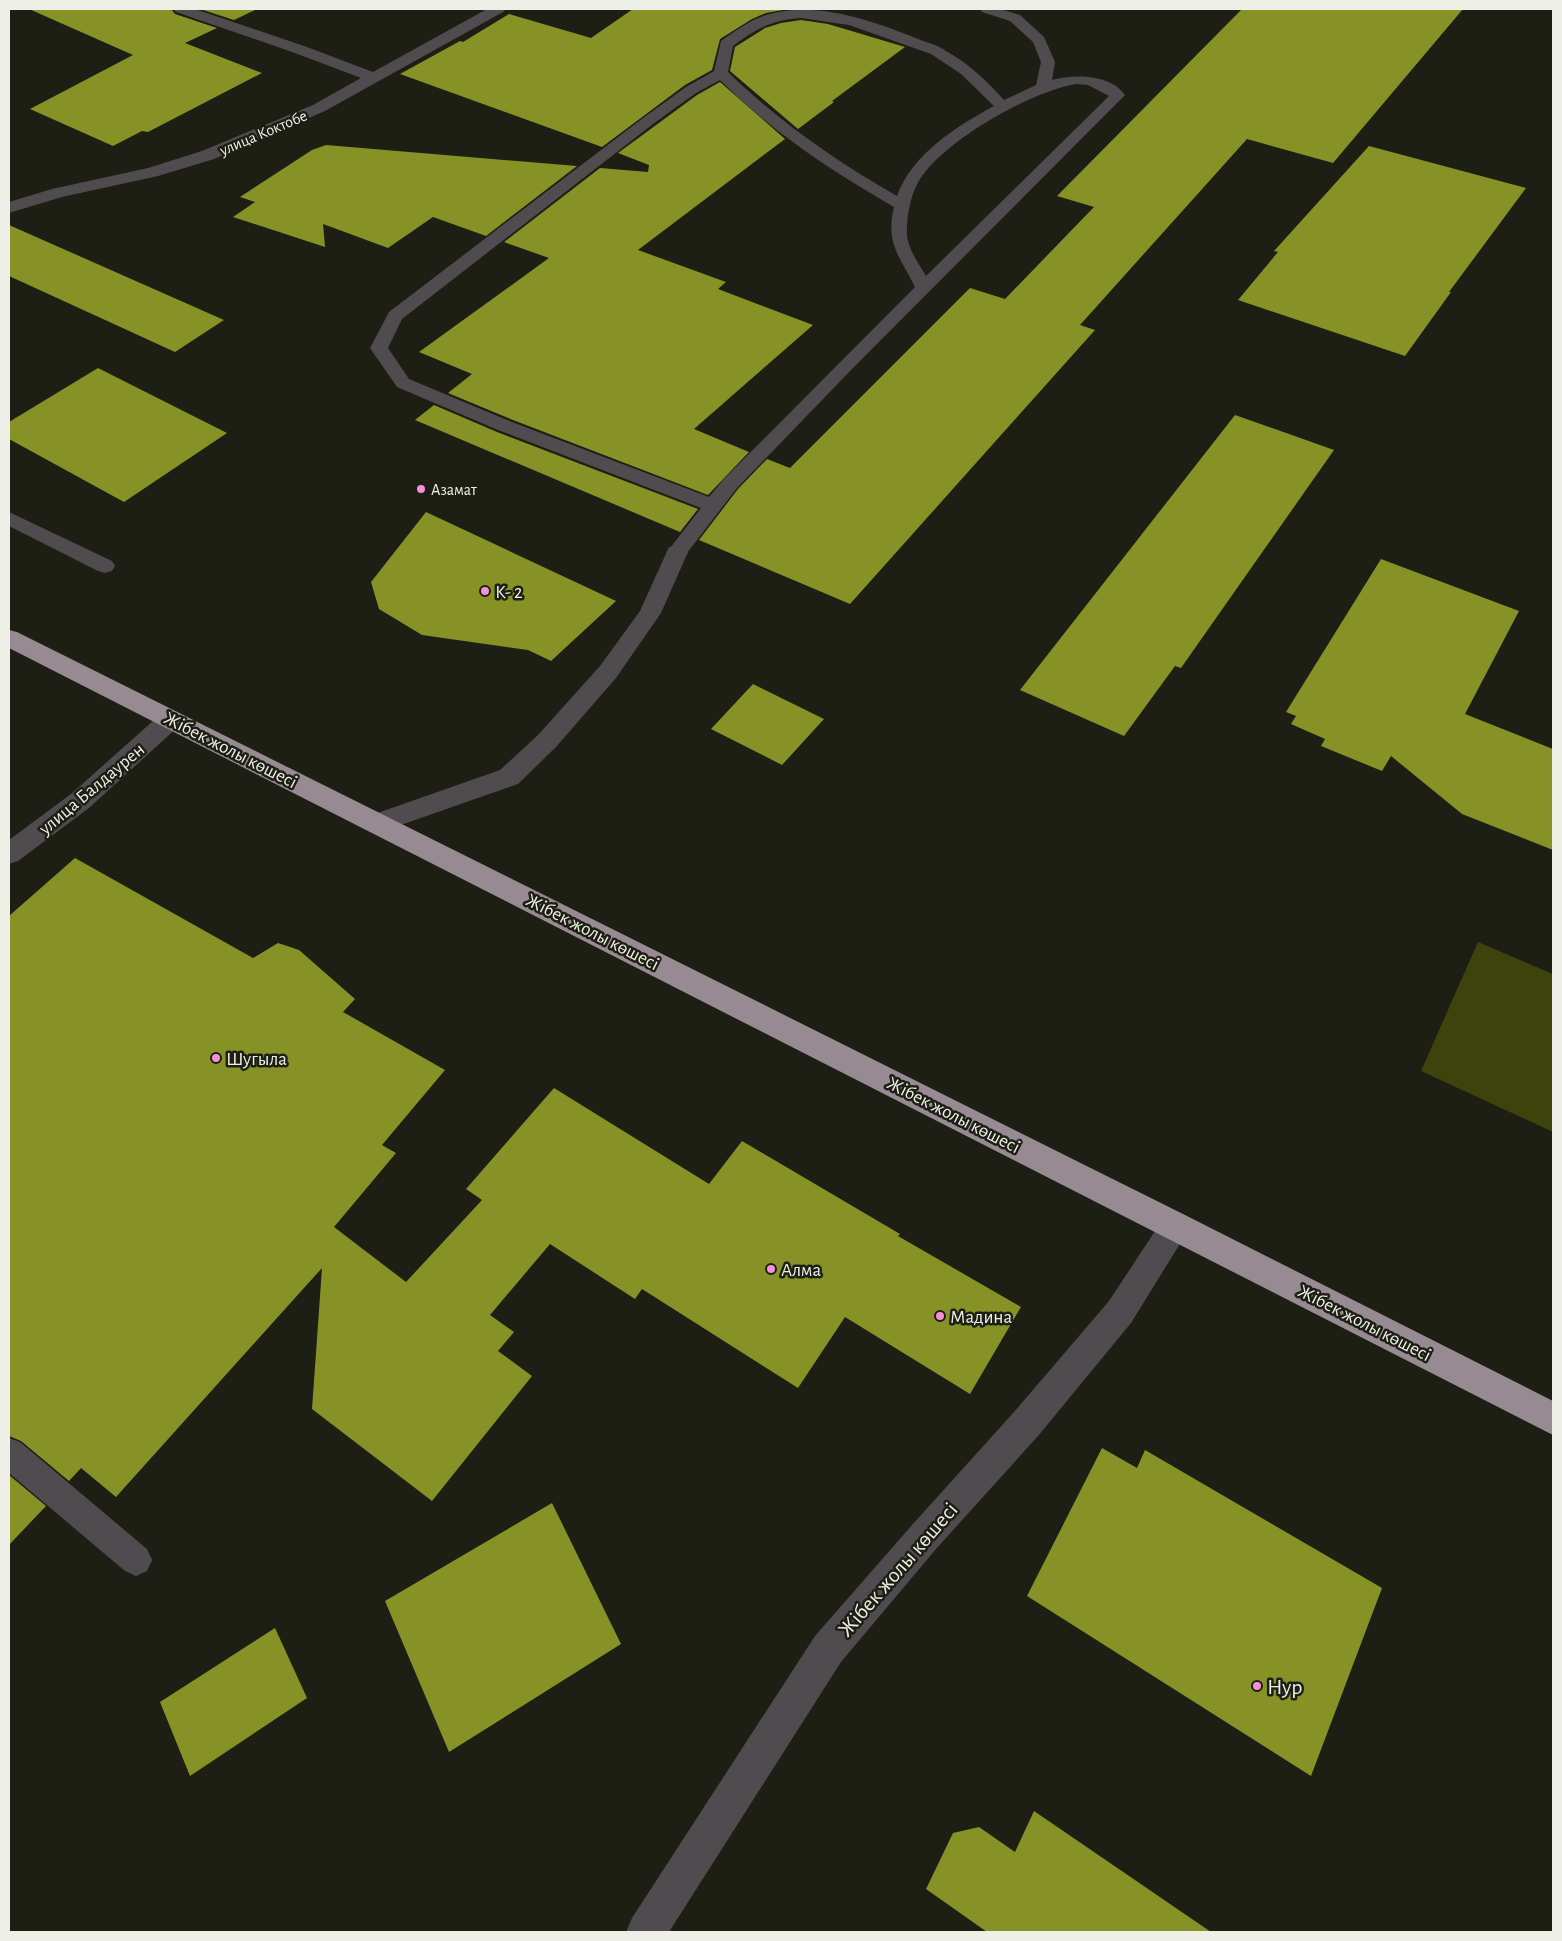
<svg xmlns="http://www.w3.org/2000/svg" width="1562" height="1941" font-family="'Alegreya Sans',sans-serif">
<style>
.green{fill:#3d430b}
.building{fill:#869226}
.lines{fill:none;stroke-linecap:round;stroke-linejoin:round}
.lane{fill:#504b4e;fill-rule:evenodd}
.street{fill:#504b4e;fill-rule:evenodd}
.highway{fill:#978a92;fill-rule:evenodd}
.poi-dot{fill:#f391d6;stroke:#1d1f14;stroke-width:2}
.labels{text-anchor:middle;stroke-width:5;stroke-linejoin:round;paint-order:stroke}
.far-street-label{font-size:16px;fill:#eef0e8;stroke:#1d1f14}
.far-poi-label{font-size:16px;fill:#eef0e8;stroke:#1d1f14;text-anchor:start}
.poi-label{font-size:19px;fill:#eef0e8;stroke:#1d1f14;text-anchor:start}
.street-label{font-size:19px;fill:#eef0e8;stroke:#1d1f14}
.near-street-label{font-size:22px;fill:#eef0e8;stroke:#1d1f14}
.near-poi-label{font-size:22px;fill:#eef0e8;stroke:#1d1f14;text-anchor:start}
</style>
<rect width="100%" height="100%" fill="#1d1f14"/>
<path class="green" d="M1478,942l75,32v158l-132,-61z"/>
<path class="building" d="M29,9h142l4,5 42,14 -32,15 77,30 -114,59 -6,-1 -29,15 -83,-37 103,-54z
M200,9h57l-23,11z
M633,9l150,1 -17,3 -14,6 -32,20 -8,31 -27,15 -83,62 -202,-73 60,-33 3,1 46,-28 82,24z
M1242,9h221l-130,154 -86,-24 -167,186 15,5 -245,274 -151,-64 39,-51 29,-30 23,9 180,-180 35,11 89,-92 -37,-11z
M801,20l27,4 77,23 -73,54 2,1 -36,27 -68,-58 5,-24 30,-19 16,-5z
M720,82l65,57 -147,111 88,32 -8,7 95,36 -119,104 55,23 -41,43 -195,-75 -65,-27 24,-19 -53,-22 130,-94 -45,-16 96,-74 48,4 1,-7 -31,-12 79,-58z
M326,145l251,21 -91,70 -53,-19 -45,31 -65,-24 2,23 -92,-30 22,-15 -15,-5 72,-47z
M1369,146l157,42 -77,104h2l-46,64 -167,-56 40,-48 -4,-1z
M9,225l215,95 -49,32 -166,-76z
M98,368l129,65 -103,69 -115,-63v-17z
M434,405l63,27 201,77 -18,23 -265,-112z
M1235,415l99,35 -153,218 -6,-2 -51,70 -104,-46z
M426,512l190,89 -65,60 -23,-11 -106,-15 -43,-26 -8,-27z
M1381,559l138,52 -54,103 88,35v101l-91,-36 -71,-58 -9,15 -61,-25 4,-7 -34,-15 5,-8 -10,-4z
M753,684l71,35 -42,46 -71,-36z
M75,858l178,100 25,-15 21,7 56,49 -12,13 102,58 -63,75 14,8 -62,74 72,55 76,-82 -16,-11 88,-101 155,96 33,-43 158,93 -2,2 123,71 -51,87 -125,-77 -47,71 -156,-99 -7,10 -85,-55 -60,71 24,17 -16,19 34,25 -100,125 -120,-92 10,-141 -206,229 -35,-29 -12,13 -48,-40 -12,-5v-520z
M1102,1448l35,20 8,-18 237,138 -71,188 -284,-180z
M9,1475l37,31 -37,39z
M552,1503l69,141 -172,108 -64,-151z
M275,1628l32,70 -117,78 -30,-74z
M1034,1811l177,121h-224l-61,-43 27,-56 26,-6 36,25z"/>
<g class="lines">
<path class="lane" d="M980,9h20l20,6 24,22 11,25 -3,18c22,-6 58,-6 73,15l-272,273 -116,120 -53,69 -7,2 -7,-2 -3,-5 34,-44 -203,-78 -101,-43 -27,-39 19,-36 254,-194 43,-31 28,-16 7,-30c17,-12 33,-24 53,-28 48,-11 101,9 144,26 10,4 20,6 28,12 22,12 41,30 58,49l32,-15 5,-23 -8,-20 -23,-21 -28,-9zM801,18l48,7 82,29 30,20 33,32c-37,20 -82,48 -97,90 -61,-35 -118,-74 -169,-124l5,-26c23,-17 38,-26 68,-28zM720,80c51,51 111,91 174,127 -9,37 6,49 21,80l-192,193 -14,17 -197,-75 -103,-43 -21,-31 14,-29 251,-195 43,-31zM1076,84l12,1 21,11 -183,180c-7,-12 -18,-27 -19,-41 -1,-18 4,-44 15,-59 27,-38 108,-84 154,-92z
M9,512l103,49 3,5 -3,5 -7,2 -7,-2 -89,-45z
M9,1438l11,4 127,107 5,11 -5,11 -11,5 -11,-5 -116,-98z"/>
<path class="street" d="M173,9h22l112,38 66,25 114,-63h19l-3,3 -178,99 -111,48 -56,17 -96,21 -53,16v-11l43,-13 96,-21 54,-17 111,-46 48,-27 -66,-25 -119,-41z
M677,545l8,2 3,5 -27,61 -45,65 -60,69 -38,37 -140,49 -9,-3 -4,-7 4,-7 131,-46 38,-35 62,-69 40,-55 29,-64z
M171,710l9,3 3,6 -3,6 -91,83 -71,53 -9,3v-24l62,-46 91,-81z
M1176,1212l11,4 4,10 -60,97 -93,113 -102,113 -95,113 -172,270h-43l6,-14 183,-282 97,-111 102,-113 95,-111 56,-85z"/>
<path class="highway" d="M9,630l8,2 1170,584 366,185v34l-1544,-787z"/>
</g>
<g class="poi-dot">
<circle cx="421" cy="489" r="5"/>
<circle cx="485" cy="591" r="5"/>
<circle cx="216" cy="1058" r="5"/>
<circle cx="771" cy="1269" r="5"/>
<circle cx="940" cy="1316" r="5"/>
<circle cx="1257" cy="1686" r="5"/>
</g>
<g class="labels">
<g class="far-street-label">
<text transform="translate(263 132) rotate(-23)" y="6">улица Коктобе</text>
</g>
<g class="far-poi-label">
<text x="431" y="495">Азамат</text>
</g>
<g class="poi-label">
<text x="495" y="598">К- 2</text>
<text x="226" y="1065">Шугыла</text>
<text x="781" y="1276">Алма</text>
<text x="950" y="1323">Мадина</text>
</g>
<g class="street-label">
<text transform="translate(231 749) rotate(27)" y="7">Жібек жолы көшесі</text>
<text transform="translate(91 788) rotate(-40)" y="7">улица Балдаурен</text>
<text transform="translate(593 931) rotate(27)" y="7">Жібек жолы көшесі</text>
<text transform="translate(954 1114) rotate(27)" y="7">Жібек жолы көшесі</text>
<text transform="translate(1365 1322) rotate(27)" y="7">Жібек жолы көшесі</text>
</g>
<g class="near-street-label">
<text transform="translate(897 1569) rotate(-49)" y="8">Жібек жолы көшесі</text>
</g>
<g class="near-poi-label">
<text x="1267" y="1694">Нур</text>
</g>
</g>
<rect width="1562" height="1941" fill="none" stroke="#eef0e8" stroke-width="20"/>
</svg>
